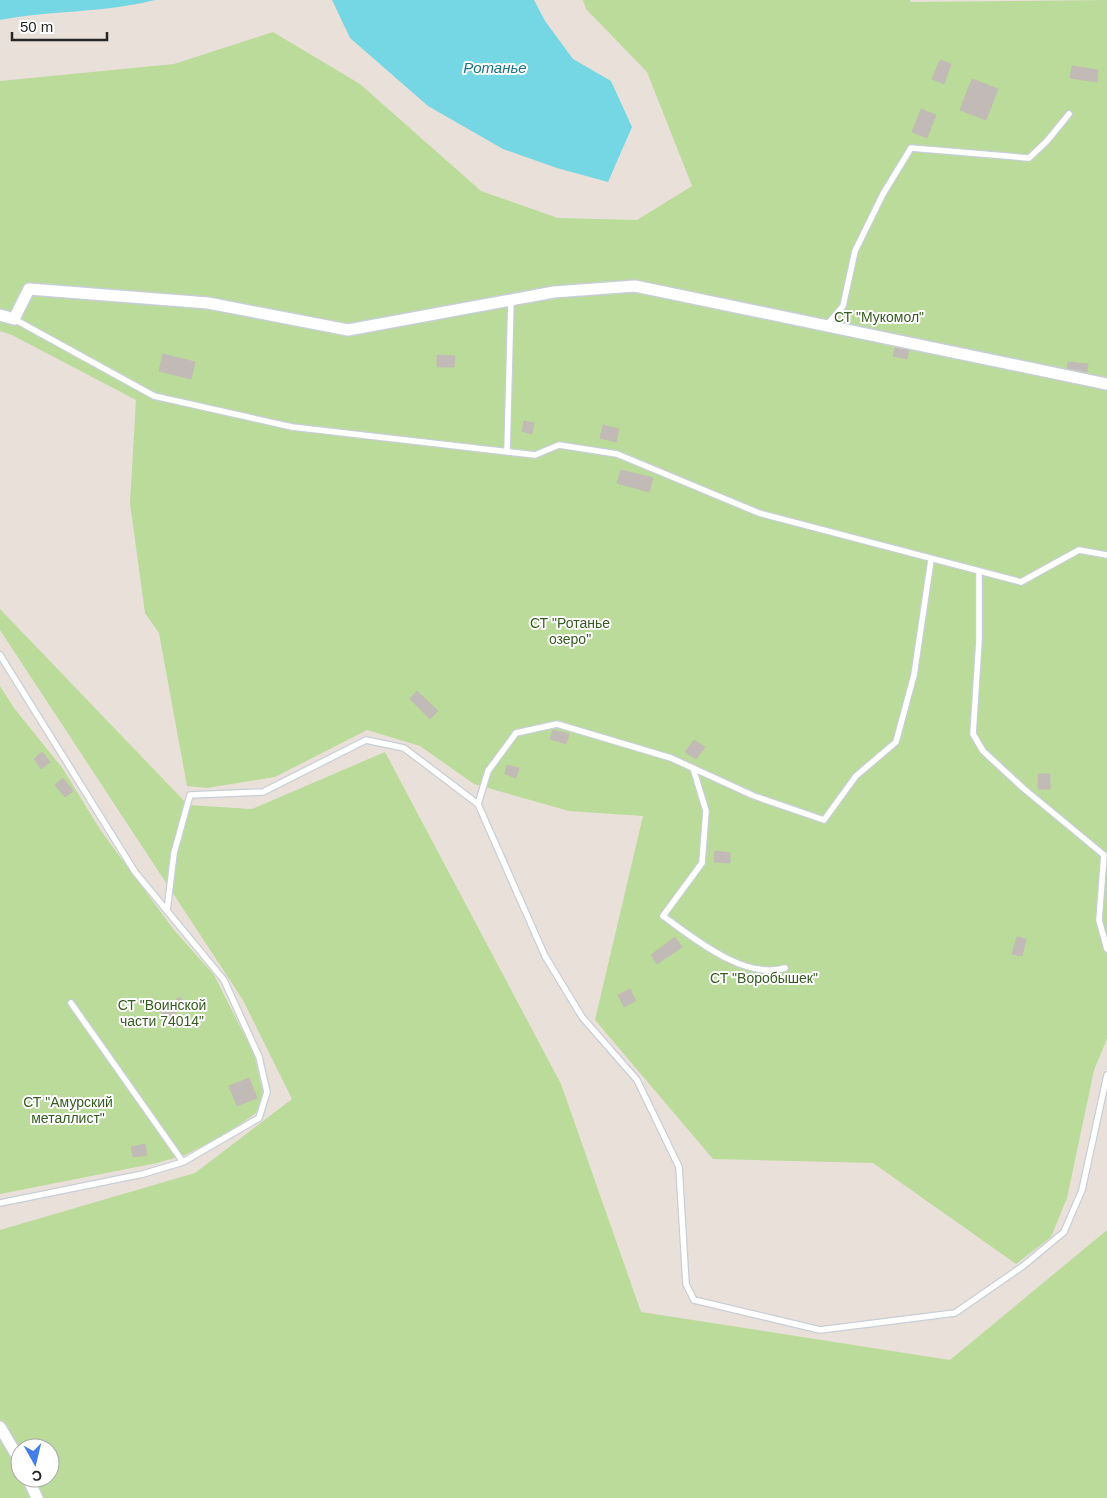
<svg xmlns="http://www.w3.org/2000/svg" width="1107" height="1498" font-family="Helvetica,sans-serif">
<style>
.green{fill:#badb9a;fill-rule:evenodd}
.water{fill:#75d7e3}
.building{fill:#c1bab6;stroke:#c3bbb4}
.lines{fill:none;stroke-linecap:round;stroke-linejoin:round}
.lane-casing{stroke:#c8ced8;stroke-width:8}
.street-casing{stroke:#c8ced8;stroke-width:14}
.lane{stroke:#fff;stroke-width:5.5}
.street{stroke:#fff;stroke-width:11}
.labels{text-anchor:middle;stroke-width:4;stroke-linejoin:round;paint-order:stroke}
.park-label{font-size:14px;fill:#355c1f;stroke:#fff}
.water-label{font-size:15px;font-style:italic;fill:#18758a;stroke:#fff}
</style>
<rect width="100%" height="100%" fill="#e9e0da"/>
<path class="green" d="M583,0h327l1,2 196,-2v1039l-13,31 -27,128 -16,39 -35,27 -143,-101 -160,-4 -118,-139 48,-204 -74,-5 -95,-27 -54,-38 -53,-16 -92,47 -68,11 -20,-2 -28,-153 -14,-20 -15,-110 6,-103 -124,-65 -12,-4v-250l174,-17 99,-32 87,52 121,107 77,27 79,2 55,-34 -45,-114 -61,-63z
M0,609l188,196 64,4 133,-57 176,332 80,228 309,48 157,-130v268h-1107v-268l195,-57 97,-74 -49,-99 -243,-370zM20,1448h30v30h-30z
M0,686l14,22 49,61 38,62 73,99 40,45 40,79 9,39 -7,20 -30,21 -41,21 -28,8 -157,31z"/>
<path class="water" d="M0,0h155c-51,13 -103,10 -155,20z
M332,0h202l11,21 28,38 38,22 21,46 -24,55 -51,-14 -54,-19 -75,-43 -78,-68z"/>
<path class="building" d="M940,60l11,4 -7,20 -12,-5z
M1072,66l26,4 -1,12 -27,-4z
M972,79l26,10 -12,31 -26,-10z
M921,109l15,6 -9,23 -15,-6z
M895,348l14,2 -2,9 -14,-3z
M163,354l32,8 -4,17 -32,-8z
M437,355l18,1 -1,11h-17z
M1068,362l20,2 -1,8 -20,-4z
M524,421l10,2 -2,11 -10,-3z
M603,425l16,4 -3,13 -16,-4z
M621,470l32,8 -4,14 -32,-9z
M417,691l21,20 -8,8 -20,-20z
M553,730l16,4 -3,10 -16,-5z
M694,740l11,7 -9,12 -11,-7z
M42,752l8,10 -9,7 -7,-10z
M507,765l12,3 -3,10 -11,-4z
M1038,774h12v15h-12z
M63,778l10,13 -8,6 -10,-12z
M715,851l15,2v10l-16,-1z
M675,937l7,10 -25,17 -6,-9z
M1017,937l9,2 -4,17 -10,-2z
M630,989l6,12 -12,6 -6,-12z
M180,997l6,9 -20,13 -6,-9z
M249,1078l8,20 -20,8 -8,-20z
M145,1144l2,11 -14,2 -2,-10z"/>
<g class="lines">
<defs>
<path id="lane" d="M14,319l140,77 138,31 243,28 24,-10 58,9 142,59 262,69 58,-32 28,5
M826,326l17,-20 12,-55 28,-57 28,-46 118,10 18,-17 22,-27
M507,452l4,-152
M979,572v69l-6,93 10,17 40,37 81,67 -5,65 8,29
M0,655l135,217 89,108 35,77 8,35 -8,26 -76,44
M693,768l13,43 -4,52 -39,53c32,23 81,64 122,52
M478,804l10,-33 28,-38 41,-9 114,34 83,38 70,24 32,-44 40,-34 18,-67 17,-115
M167,911l7,-58 16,-58 73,-3 103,-52 38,8 74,56 67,152 37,61 55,63 42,87 7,117 8,16 126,30 135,-17 68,-47 41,-34 18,-42 25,-115
M0,1203l143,-29 40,-12 -112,-159"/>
<path id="street" d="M0,315l14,4 15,-30 179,14 140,27 206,-38 81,-6 472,98
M0,1427l20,34
M28,1478l9,20"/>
</defs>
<use href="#lane" class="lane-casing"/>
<use href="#street" class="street-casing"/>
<use href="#lane" class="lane"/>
<use href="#street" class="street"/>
</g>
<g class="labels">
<g class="park-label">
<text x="879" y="322">СТ "Мукомол"</text>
<text x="570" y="628">СТ "Ротанье<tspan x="570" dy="16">озеро"</tspan></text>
<text x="764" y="983">СТ "Воробышек"</text>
<text x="162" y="1010">СТ "Воинской<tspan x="162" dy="16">части 74014"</tspan></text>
<text x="68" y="1107">СТ "Амурский<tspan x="68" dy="16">металлист"</tspan></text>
</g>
<g class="water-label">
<text x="495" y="73">Ротанье</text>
</g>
</g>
<g transform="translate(35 1463) rotate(172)"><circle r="24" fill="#ffffff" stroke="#a9a9a9"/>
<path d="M0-4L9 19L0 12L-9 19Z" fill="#467ee9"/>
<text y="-8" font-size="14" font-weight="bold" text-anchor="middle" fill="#272727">С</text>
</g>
<path d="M12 32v8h95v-8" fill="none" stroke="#272727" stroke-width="2.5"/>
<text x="20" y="32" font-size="15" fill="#272727" stroke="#ffffff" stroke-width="4" paint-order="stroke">50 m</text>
</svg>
